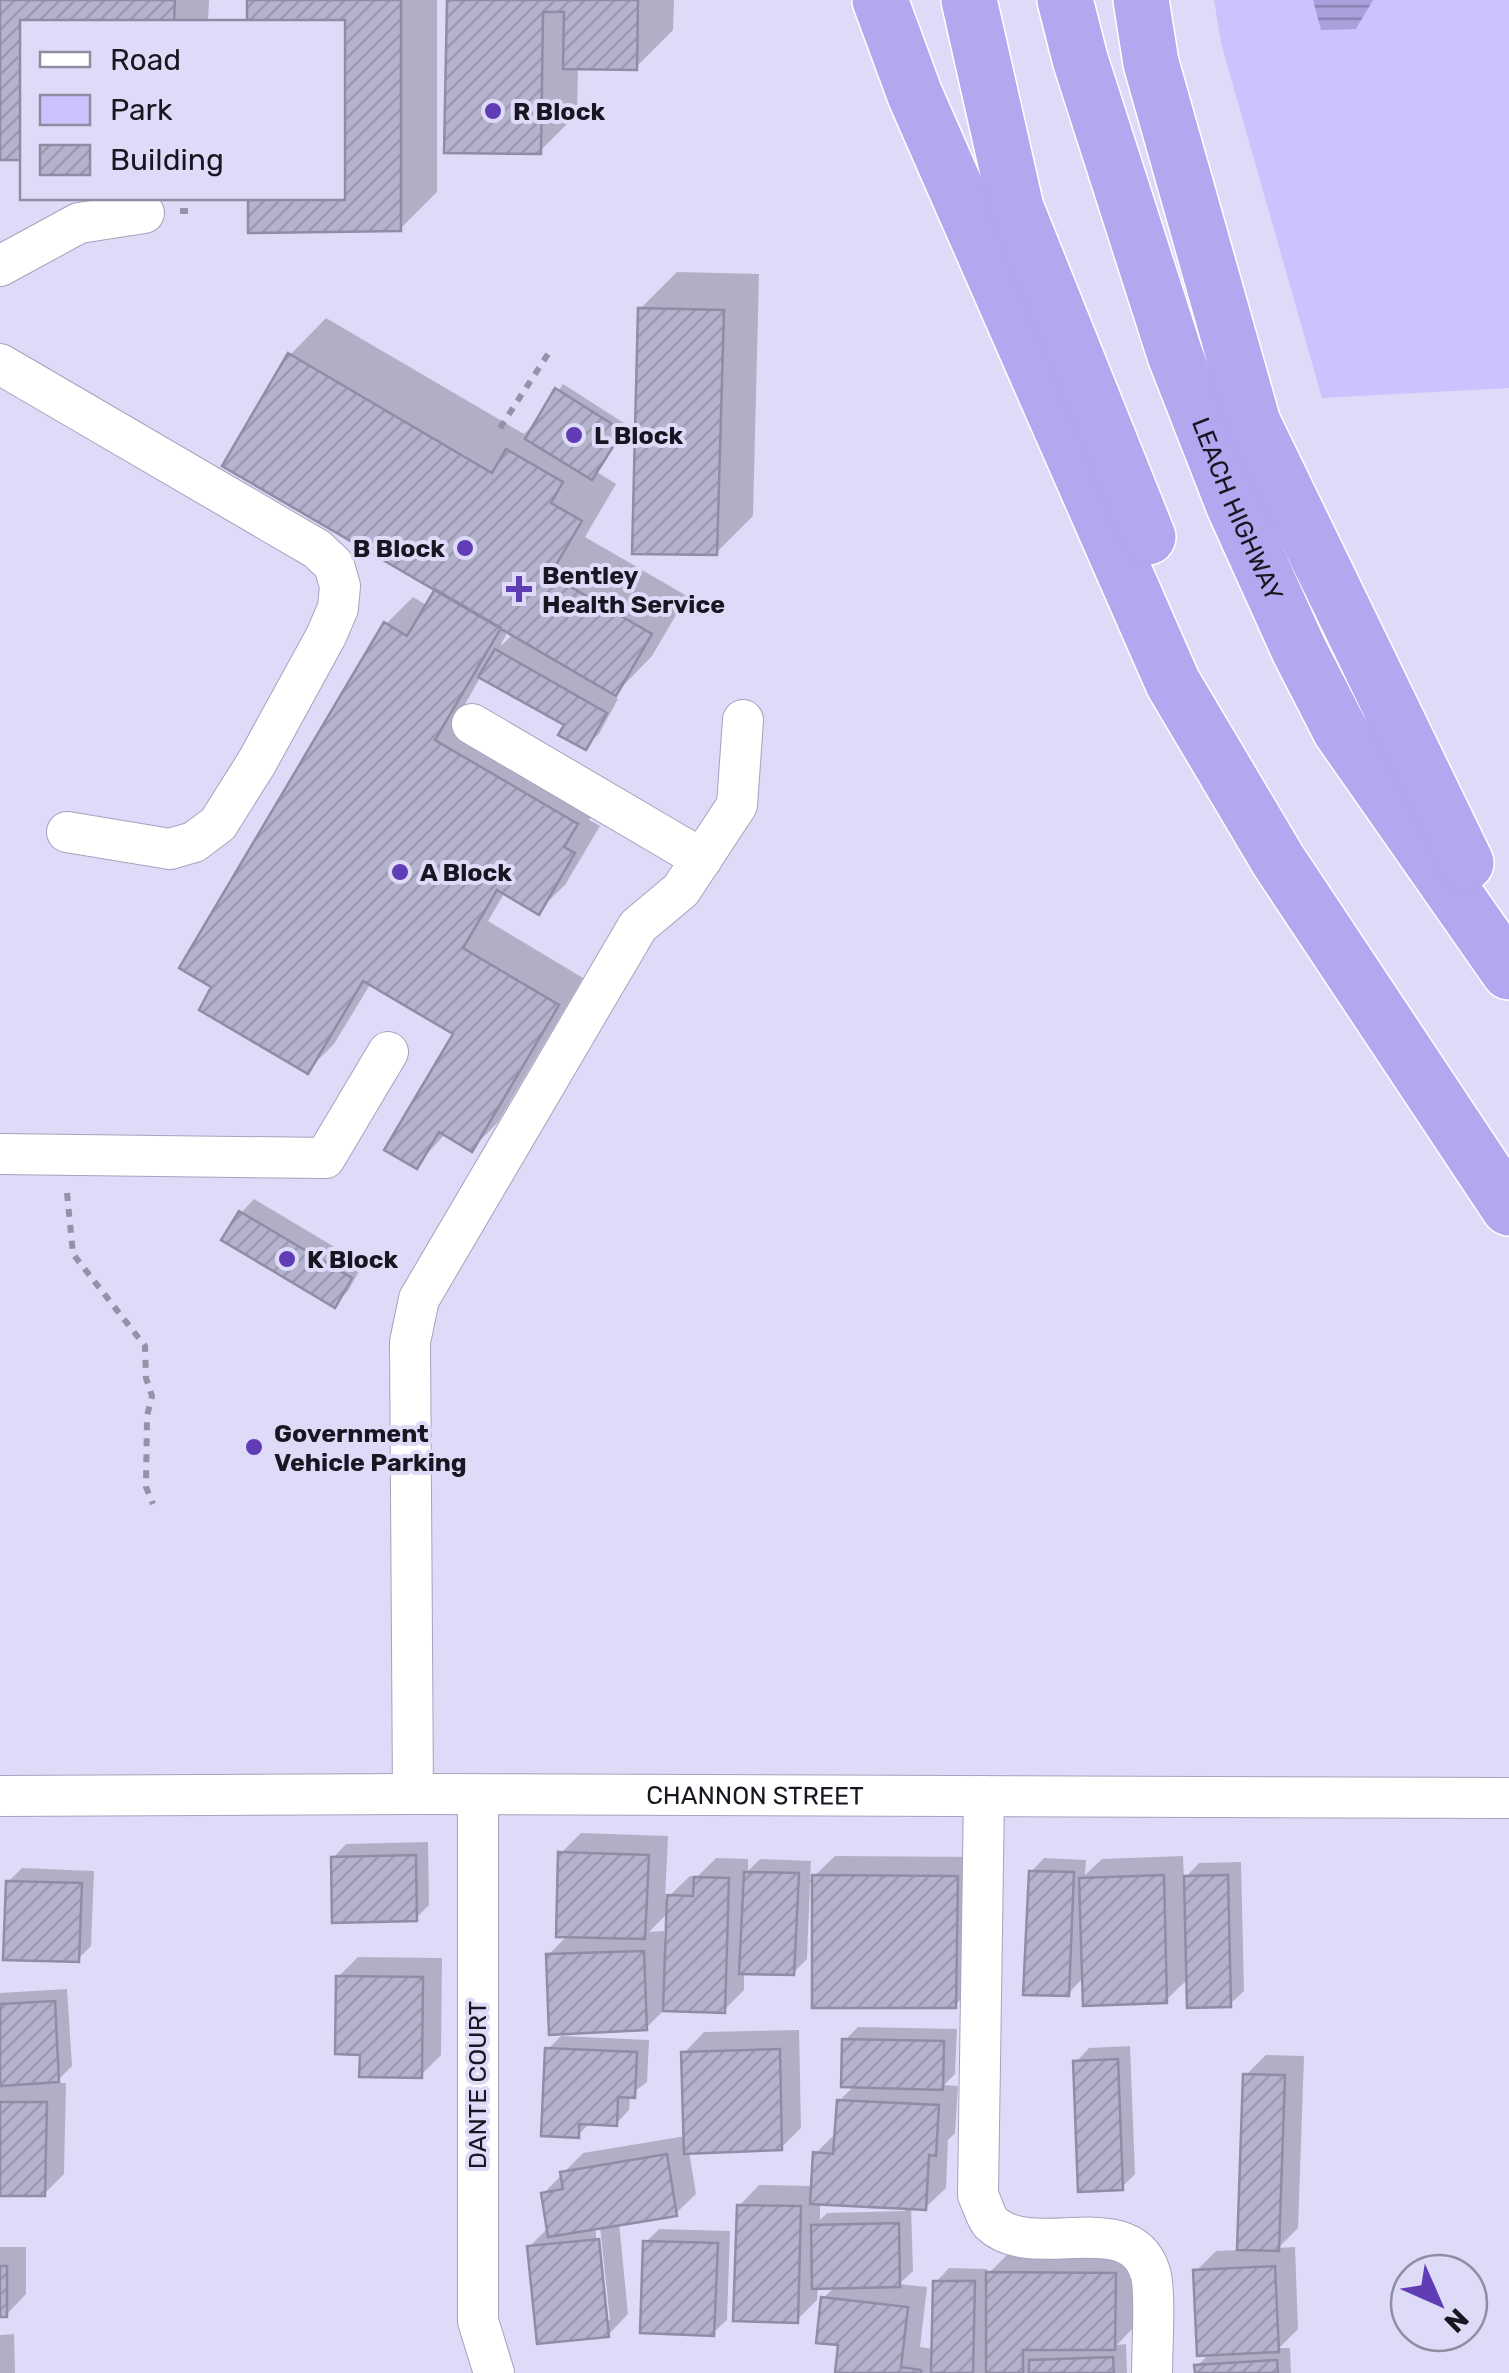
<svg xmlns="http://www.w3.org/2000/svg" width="1509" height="2373" font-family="Rubik,sans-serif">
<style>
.green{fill:#cbc2fe}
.water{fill:url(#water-rules)}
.shadow{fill:#0003;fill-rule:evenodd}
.building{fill:url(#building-hatch);stroke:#8f8ca6;stroke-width:2.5}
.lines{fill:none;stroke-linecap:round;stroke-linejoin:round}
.minor-casing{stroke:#a6a2bd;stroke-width:42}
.highway-casing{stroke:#fff;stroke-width:58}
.path{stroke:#9492a8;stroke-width:6;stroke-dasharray:8 8;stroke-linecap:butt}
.minor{stroke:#fff;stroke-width:40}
.highway{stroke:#b3a7ef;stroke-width:55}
.poi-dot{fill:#603cb5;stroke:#dedbf8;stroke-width:4}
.labels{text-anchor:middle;stroke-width:8;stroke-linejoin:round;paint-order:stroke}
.poi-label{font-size:25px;font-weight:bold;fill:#181620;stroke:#dedbf8;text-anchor:start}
.street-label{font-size:25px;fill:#181620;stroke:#dedbf8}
</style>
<defs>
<pattern id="water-rules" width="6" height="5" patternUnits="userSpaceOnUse" patternTransform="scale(2.5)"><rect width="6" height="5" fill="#aaa0dc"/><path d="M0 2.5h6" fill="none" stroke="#8981b2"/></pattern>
<pattern id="building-hatch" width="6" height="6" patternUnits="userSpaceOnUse" patternTransform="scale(2.5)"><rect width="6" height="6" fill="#b5b2cd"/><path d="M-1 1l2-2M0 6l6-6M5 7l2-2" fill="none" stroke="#9b98b0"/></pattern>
</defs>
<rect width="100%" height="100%" fill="#dedbf8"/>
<path class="green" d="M1214,0h295v388l-187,10 -101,-355z"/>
<path class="water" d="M1313,0h60l-17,29 -35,1z"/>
<path class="shadow" d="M0,0h209l-1,22h-186v136h-22z
M250,0h187v192l-37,37 -150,1v-32h92v-176h-92z
M449,0h225l-1,30 -37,37h-58l-1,47 -37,37z
M677,272l82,2 -6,242 -37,37 -76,-244z
M326,318l198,116 17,-17 22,-33 64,41 -30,47 19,12 -31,53 102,59 -35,60 -39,40 5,3 -19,35 -14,13 -18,-23 -86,-48 -21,37 142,84 -13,23 11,6 -35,59 -27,26 -33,-19 -17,29 95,57 -85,144 -26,27 -26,-16 -30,33 40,-133 -85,-50 -37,61 -27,27 79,-447 27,-27 15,9 9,-17 -147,-234zM509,630l4,4 -11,11 -1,-1z
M254,1199l109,65 -15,27 -14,14 -93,-92z
M581,1833l87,3 -3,64 25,-24h8l18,-18 32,1v12l12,-12 51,2 -1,19 25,-24 142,1 -1,128 -21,20 -140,-123h-5l-3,77 -14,14 -49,-2v19l-20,20 -58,-2 -20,20 -98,-73 21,-21 -8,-81zM669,1912l-1,31h-4v-12l-15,1z
M428,1842l1,63 -13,13 -83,-60 13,-14z
M1183,1856l1,23 15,-16 42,-1 3,129 -14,13 -41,-26 -23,22 -82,-23 -16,17 -37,-122 13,-14 42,2 -1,15 17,-16z
M22,1868l72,3 -3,75 -13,13 -70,-77z
M358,1957l84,1 -1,97 -20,20 -59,-23 -24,-75z
M67,1989l5,77 -17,17h11l-2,91 -20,20 -44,-1v-200z
M858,2027l99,2 -2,45 -11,11 14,1 -3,47 -7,7 -2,48 -21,20 -14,-1 2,64 -14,13 28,3 -7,60 14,2 2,-67 13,-14 38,1v6l22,-22 126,1 -1,73 -17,18 9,-1 1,29h-290l3,-30 -17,-45 13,-12h-18l-1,14 -20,20 -58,-114 20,-21 54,1 2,-32 22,-22 2,-31 16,-16 -10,-45zM820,2202l85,5v4l-78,2 -7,7z
M799,2030l2,98 -20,20 -92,3 7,43 -21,20 -56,9 9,91 -20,21 -79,-88 20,-20 -6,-33 40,-41 103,-17 -2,-83 20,-21zM595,2226h5l10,94h-5z
M561,2036l88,4 -2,42 -17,13 -1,15 -13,14 -25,-2 -13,13 -30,-86z
M1130,2046l5,128 -14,14 -45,-126 13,-14z
M1266,2055l38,1 -6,172 -20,20 17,-1 3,82 -19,19h11l1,25h-94v-7l13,-13 -14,-82 20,-20 23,-1 7,-175z
M659,2229l71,2 -3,89 -14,13 -67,-91z
M0,2247h26v47l-20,21h-6z
M14,2334l1,39h-15v-38z"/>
<path class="building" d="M0,0h175l-1,22h-152v138h-22z
M247,0h154v231l-153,2v-35h94v-176h-95z
M447,0h191l-1,70 -74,-1 1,-57h-21l-2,142 -97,-1z
M638,308l86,2 -7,245 -85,-1z
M288,353l204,120 14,-24 57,33 -12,21 31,18 -32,54 102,59 -36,62 -394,-230z
M555,388l68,43 -31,49 -67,-41z
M435,589l66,39 -66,112 143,84 -14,23 11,6 -36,62 -42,-25 -34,58 96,57 -87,147 -33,-20 -22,37 -33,-19 69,-116 -90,-53 -55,93 -109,-64 12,-23 -32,-19 205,-346 23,14z
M495,649l112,64 -21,37 -28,-15 6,-10 -86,-48z
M239,1211l113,67 -17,30 -114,-68z
M558,1852l91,3 -4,84 -89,-2z
M416,1855l1,66 -85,2 -1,-66z
M1029,1871l45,1 -5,124 -46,-1z
M744,1872l55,1 -5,102 -55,-1z
M812,1875l146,1 -2,132h-144z
M1164,1875l3,128 -84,3 -4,-128z
M1228,1875l3,132 -44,1 -3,-132z
M694,1877l35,1 -4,135 -62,-2 4,-116 26,1z
M6,1881l76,2 -3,79 -76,-2z
M644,1951l3,79 -98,5 -3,-81z
M336,1976l87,1 -1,101 -63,-1 1,-22 -25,-1z
M55,2001l4,81 -59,4v-82z
M842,2039l102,2 -1,49 -102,-3z
M545,2048l92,4 -2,46 -17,-1 -1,29 -38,-2v14l-38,-2z
M780,2049l2,101 -98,4 -3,-102z
M1118,2059l5,131 -45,2 -5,-131z
M1243,2074l42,1 -6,176 -42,-1z
M837,2100l102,5 -3,51 -7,-1 -3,55 -116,-6 3,-52 20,2z
M0,2102h47l-2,94h-45z
M667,2154l10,62 -129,21 -7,-44 22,-4 -3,-17z
M737,2205l64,1 -3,117 -65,-2z
M899,2223l1,64 -88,2 -1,-64z
M599,2239l10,98 -72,7 -10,-98z
M643,2241l75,2 -4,93 -74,-3z
M0,2266h7v51h-7z
M1275,2266l4,86 -82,4 -4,-86z
M986,2272l130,1 -1,77h-92v23h-37z
M933,2281h42l-2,92h-42z
M821,2297l87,10 -7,60 20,3v3h-86l3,-28 -22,-2z
M1113,2357l1,16h-85v-13z
M1277,2360l1,13h-83l-1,-8z"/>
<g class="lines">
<defs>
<g id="minor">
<path d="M0,266l79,-43 65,-10"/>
<path d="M0,364l317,185 17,16 6,21 -2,22 -12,28 -69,126 -39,62 -24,18 -24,7 -103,-17"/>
<path d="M472,724l230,135"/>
<path d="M0,1154l325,4 63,-106"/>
<path d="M413,1794l-3,-452 9,-43 219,-373 43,-36 56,-85 6,-85"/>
<path d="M478,1795v526l16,52"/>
<path id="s1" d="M0,1796l413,-2 1096,4"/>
<path d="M984,1796l-6,399c4,8 7,21 13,28 41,40 138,-17 159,49 6,17 2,79 2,101"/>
</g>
<g id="highway">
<path d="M880,0l35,95 258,588 105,177 231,348"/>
<path d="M969,0l47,208 132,329"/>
<path id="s2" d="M1065,0l15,59 95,296 59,151 65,144 41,80 169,242"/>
<path d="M1141,0l10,63 102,360 213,440"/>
</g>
</defs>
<use href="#minor" class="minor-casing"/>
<use href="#highway" class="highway-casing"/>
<path class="path" d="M180,211h16
M500,428l48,-74
M67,1193l6,61 72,92 1,32 6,18 -5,20 -1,71 7,17"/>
<use href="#minor" class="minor"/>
<use href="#highway" class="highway"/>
</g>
<g class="poi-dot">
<circle cx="493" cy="111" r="10"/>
<circle cx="574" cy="435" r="10"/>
<circle cx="465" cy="548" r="10"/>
<path d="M514 574h10v10h10v10h-10v10h-10v-10h-10v-10h10z"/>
<circle cx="400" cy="872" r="10"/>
<circle cx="287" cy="1259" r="10"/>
<circle cx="254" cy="1447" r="10"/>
</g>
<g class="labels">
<g class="poi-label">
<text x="513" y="120">R Block</text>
<text x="594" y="444">L Block</text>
<text x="445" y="557" text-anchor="end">B Block</text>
<text x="542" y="584">Bentley<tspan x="542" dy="29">Health Service</tspan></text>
<text x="420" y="881">A Block</text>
<text x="307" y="1268">K Block</text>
<text x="274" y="1442">Government<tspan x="274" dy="29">Vehicle Parking</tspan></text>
</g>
<g class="street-label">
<text dy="9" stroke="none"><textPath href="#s2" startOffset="538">LEACH HIGHWAY</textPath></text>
<text dy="9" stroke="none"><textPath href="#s1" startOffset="755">CHANNON STREET</textPath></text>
<text transform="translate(477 2085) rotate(-90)" y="9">DANTE COURT</text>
</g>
</g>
<rect x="20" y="20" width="325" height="180" fill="#dedbf8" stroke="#8f8ca2" stroke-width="2.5"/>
<rect x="40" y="52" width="50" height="15" fill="#ffffff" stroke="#8f8ca2" stroke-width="2.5"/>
<text x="110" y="70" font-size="30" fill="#181620">Road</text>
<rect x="40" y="95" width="50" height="30" fill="#cbc2fe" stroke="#8f8ca2" stroke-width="2.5"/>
<text x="110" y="120" font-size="30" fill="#181620">Park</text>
<rect x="40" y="145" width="50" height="30" fill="url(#building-hatch)" stroke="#8f8ca2" stroke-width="2.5"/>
<text x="110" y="170" font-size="30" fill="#181620">Building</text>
<g transform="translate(1439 2303) rotate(135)"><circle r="48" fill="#dedbf8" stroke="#8f8ca2" stroke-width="2.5"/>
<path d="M0-8L18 38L0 25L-18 38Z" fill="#603cb5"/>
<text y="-15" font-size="28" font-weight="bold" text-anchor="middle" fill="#181620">N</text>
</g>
</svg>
